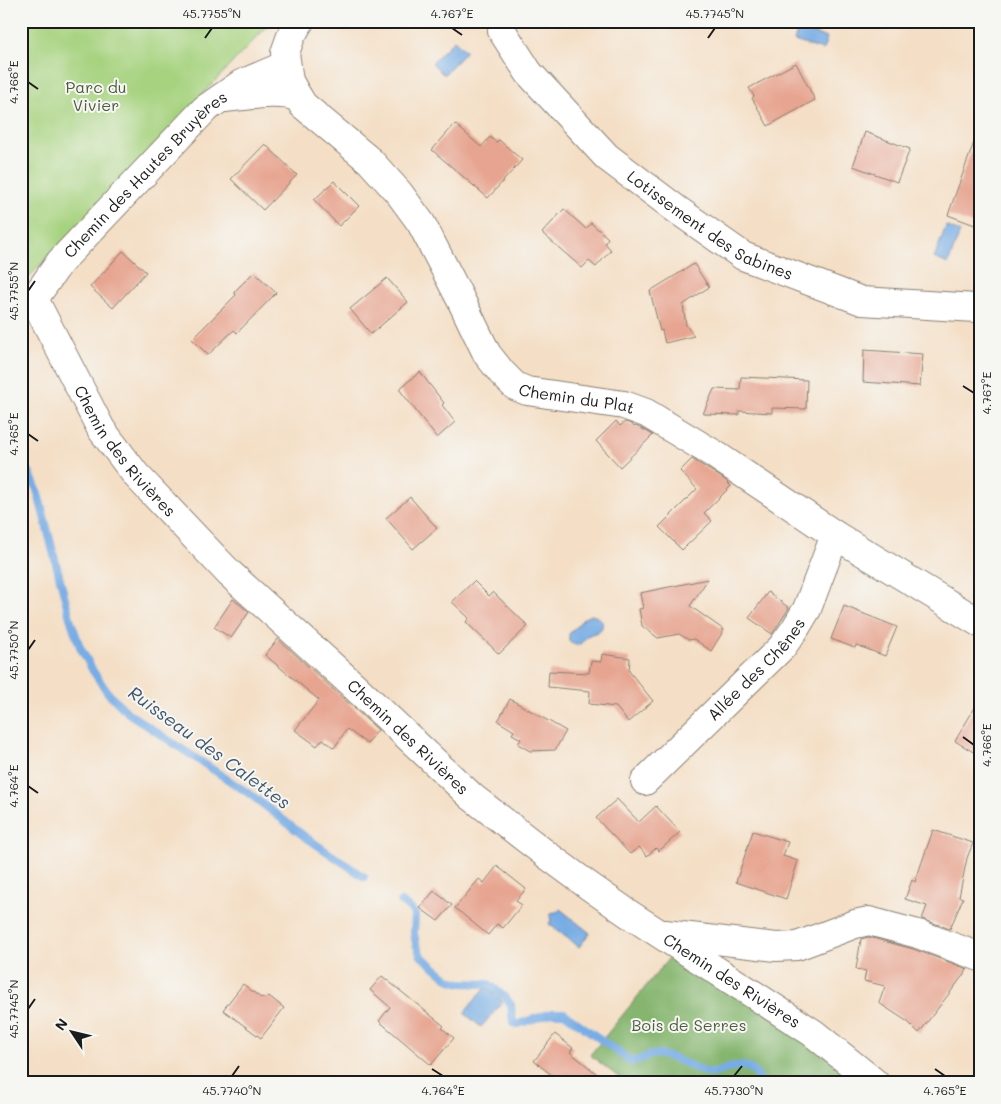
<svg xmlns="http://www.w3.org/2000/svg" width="1001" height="1104" font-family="Mali,sans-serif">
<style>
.green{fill:#a7d380;stroke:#62784e}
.forest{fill:#85b56e;stroke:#506845}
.water{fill:#77ace4;stroke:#4a6480}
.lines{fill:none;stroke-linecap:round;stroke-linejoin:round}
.stream{stroke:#77ace4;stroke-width:8}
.building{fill:#e7a591}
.minor-casing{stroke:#887e71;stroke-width:30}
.minor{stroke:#fff;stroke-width:28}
.ticks{fill:none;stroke:#1c1c1c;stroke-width:2}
.labels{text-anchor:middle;stroke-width:4;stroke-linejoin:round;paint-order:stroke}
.park-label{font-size:16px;fill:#4d5c3f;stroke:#f6f6f2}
.street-label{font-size:16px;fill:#1c1c1c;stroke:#f6f6f2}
.water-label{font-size:18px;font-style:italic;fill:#40566c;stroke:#f6f6f2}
.neatline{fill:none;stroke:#1c1c1c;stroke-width:2}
.ticks-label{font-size:12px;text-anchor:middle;fill:#1c1c1c}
</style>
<rect width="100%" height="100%" fill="#f6f6f2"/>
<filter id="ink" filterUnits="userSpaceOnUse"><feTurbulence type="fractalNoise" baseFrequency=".02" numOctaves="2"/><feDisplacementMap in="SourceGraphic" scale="10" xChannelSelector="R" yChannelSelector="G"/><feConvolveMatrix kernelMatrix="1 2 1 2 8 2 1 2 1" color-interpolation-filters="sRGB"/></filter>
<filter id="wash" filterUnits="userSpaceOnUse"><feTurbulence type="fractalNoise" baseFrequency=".0096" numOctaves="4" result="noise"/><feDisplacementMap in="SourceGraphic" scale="20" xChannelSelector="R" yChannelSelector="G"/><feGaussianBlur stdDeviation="1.12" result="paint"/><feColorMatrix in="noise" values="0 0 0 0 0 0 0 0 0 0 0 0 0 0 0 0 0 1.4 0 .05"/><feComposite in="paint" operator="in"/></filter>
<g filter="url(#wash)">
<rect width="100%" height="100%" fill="#f4dfc6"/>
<path class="green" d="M21,21h251l-246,259h-5z"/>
<path class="forest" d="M669,958l31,6 170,119h-244l-36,-28z"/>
<path class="water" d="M798,28l29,10 -4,12 -29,-9z
M454,40l12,11 -22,24 -12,-12z
M946,226l14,6 -12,32 -14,-6z
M591,615c7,1 15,7 10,14 -3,4 -8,4 -12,6 -7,5 -9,16 -20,6v-7l15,-16z
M560,909l30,24 -11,14 -30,-23 2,-4 -1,-3 1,-4 4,-1h2z
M486,987l17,15 -22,25 -17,-14z"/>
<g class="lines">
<path class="stream" d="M29,471l8,19 9,34 24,94 10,29 13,24 15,22 20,20 123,82 53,41 60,41
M401,902l10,7 4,6 -1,18 2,11 5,12 29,24 11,3 28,1 17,14 5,7 2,18 5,1 34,-11h12l68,49c7,-1 12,-5 18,-7 17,-4 43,14 59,18 5,1 10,-1 15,-3 19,-7 28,-6 38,13"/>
</g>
<g id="blocks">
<path class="building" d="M796,63l19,37 -47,26 -16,-28 2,-2 -5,-8z
M455,124l26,23 9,-10 6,5 3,-2 23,20 -34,38 -56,-48z
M865,132l45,17 -13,33 -44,-16z
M977,134h3v93l-32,-12z
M265,144l32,31 -34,35 -32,-31z
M334,181l25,25 -20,20 -25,-26z
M564,209l22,20 5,-6 17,15 -3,5 6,7 -15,17 -7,-6 -7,7 -40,-35z
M123,251l23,21 -33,36 -23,-21z
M694,264l15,23 -26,18 3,20 8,11 -29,7 -3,-13 -2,1 -10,-40z
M254,272l22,21 -39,40 -3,-3 -26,25 -16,-16 44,-44 -2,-3z
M387,278l21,24 -37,32 -21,-25z
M864,350l59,4 -3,32 -57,-4z
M420,372l24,31 -2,2 13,17 -18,16 -38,-49z
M741,377l66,3 -1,29 -34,-1v5l-33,-2v4l-36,-1 11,-25 26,1z
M616,421l4,5 5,-4 7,2 2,3 1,-1 4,1 14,8 -33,32 -24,-26z
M692,459l33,21 6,6 -27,27 8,8 -30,29 -23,-23 38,-38 -17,-18z
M410,497l27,31 -24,21 -27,-31z
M708,579l-18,27 34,24 -13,21 -17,-12 -5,1 -10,-6 -21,4 -16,-12 -3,-17 4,-1 -3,-15z
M474,581l15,15 4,-4 35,34 -29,28 -33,-32 3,-4 -17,-16z
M768,592l21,16 -17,26 -23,-16z
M233,599l16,13 -18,26 -17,-11z
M844,606l53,21 -12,29 -29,-11 -1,3 -24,-9z
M278,639l100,91 -11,14 -20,-15 -13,19 -11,-9 -6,7 -22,-16 24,-30 -54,-45z
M602,654l28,4 -1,13 24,30 -25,21 -12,-15 -27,-3 1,-13 -42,-4 1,-16 40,2 2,-12 10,1z
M510,699l56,32 -11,19 -25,1 -12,-7 3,-5 -9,-5 2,-3 -16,-10z
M980,699v57l-25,-15z
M617,799l22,23 17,-16 24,26 -21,19 -3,-3 -9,8 -8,-9 -9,7 -34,-36z
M933,830l40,13 -6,15 -8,39 4,1 -13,31 -28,-10 5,-13 -22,-7 7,-19 3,2z
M753,831l35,11 -5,14 15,5 -12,38 -50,-17z
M497,866l29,23 -10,12 6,4 -19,23 -6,-4 -9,11 -33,-27 24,-29 5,4z
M434,891l18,14 -14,16 -18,-13z
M869,937l44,12 55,20 -49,64 -11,-11 -29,-19 6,-17 -21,-5 2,-10 -10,-2 5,-30z
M382,976l62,50 -2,2 12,10 -23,27 -52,-44 11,-14 -20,-17z
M243,984l18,14 1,-1 4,2 3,-3 15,12 -23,30 -38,-28z
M555,1034l18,14 -3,4 38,31h-46l-28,-22z"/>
</g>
</g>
<g filter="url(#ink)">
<use href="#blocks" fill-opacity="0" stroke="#887e71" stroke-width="1"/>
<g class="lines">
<defs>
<g id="minor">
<path id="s1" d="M300,21l-9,15 -6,17 4,28 9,16 5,8 67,56 29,32 22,30 39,75 27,56 15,19 13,13 12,5 97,14 22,8 68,41 121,81 145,88"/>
<path id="s2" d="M502,31l27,42 78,84 69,52 67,47 119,45 114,7 4,-1"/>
<path d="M226,98c22,-2 52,-8 72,-1"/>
<path id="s3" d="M34,299l67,130 35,46 93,98 124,112 119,112 75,58 42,31 40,28 184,119 62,50"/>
<path id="s4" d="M21,302l13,-3 26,-37 145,-153 36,-25 45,-19"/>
<path id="s5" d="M645,781l137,-134 13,-18 12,-20 28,-74"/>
<path d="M665,934l111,13 21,-1 58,-22 14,-3 49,13 62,23"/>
</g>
</defs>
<use href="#minor" class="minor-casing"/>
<use href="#minor" class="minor"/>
</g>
</g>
<path class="ticks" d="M452,28l10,7M205,38l7,-10M708,38l7,-10M28,82l10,7M28,291l7,-10M963,386l11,7M28,434l10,7M28,650l7,-10M963,737l11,8M28,786l10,7M28,1009l7,-10M432,1069l11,7M935,1069l10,7M232,1076l7,-10M734,1076l8,-10"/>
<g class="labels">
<g class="park-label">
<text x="96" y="93">Parc du<tspan x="96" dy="18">Vivier</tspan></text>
<text x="689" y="1031">Bois de Serres</text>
</g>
<g class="street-label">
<text dy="6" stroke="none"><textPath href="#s4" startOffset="181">Chemin des Hautes Bruyères</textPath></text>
<text dy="6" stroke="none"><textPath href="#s2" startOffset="289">Lotissement des Sabines</textPath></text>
<text dy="6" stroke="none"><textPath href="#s1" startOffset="512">Chemin du Plat</textPath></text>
<text dy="6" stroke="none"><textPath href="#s3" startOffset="178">Chemin des Rivières</textPath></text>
<text dy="6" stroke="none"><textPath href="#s5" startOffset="158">Allée des Chênes</textPath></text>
<text dy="6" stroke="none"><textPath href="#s3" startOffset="582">Chemin des Rivières</textPath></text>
<text dy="6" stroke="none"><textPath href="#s3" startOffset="988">Chemin des Rivières</textPath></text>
</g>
<g class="water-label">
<text transform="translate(209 748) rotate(36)" y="6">Ruisseau des Calettes</text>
</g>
</g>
<rect width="1001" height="1104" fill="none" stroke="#f6f6f2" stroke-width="55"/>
<g transform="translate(72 1032) rotate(305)" stroke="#f6f6f2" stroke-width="4" paint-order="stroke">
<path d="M0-4L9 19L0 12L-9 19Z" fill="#1c1c1c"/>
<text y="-8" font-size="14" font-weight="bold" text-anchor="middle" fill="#1c1c1c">N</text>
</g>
<rect x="28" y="28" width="946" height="1048" class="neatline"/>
<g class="ticks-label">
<text x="212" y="18">45.7755°N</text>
<text x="452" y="18">4.767°E</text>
<text x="715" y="18">45.7745°N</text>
<text transform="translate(14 82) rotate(-90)" y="4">4.766°E</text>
<text transform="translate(14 291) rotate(-90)" y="4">45.7755°N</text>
<text transform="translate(987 393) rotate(-90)" y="4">4.767°E</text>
<text transform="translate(14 434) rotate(-90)" y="4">4.765°E</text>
<text transform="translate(14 650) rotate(-90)" y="4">45.7750°N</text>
<text transform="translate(987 745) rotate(-90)" y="4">4.766°E</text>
<text transform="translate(14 786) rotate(-90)" y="4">4.764°E</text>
<text transform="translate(14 1009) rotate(-90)" y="4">45.7745°N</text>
<text x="232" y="1095">45.7740°N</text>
<text x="443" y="1095">4.764°E</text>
<text x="734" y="1095">45.7730°N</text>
<text x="945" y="1095">4.765°E</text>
</g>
</svg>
